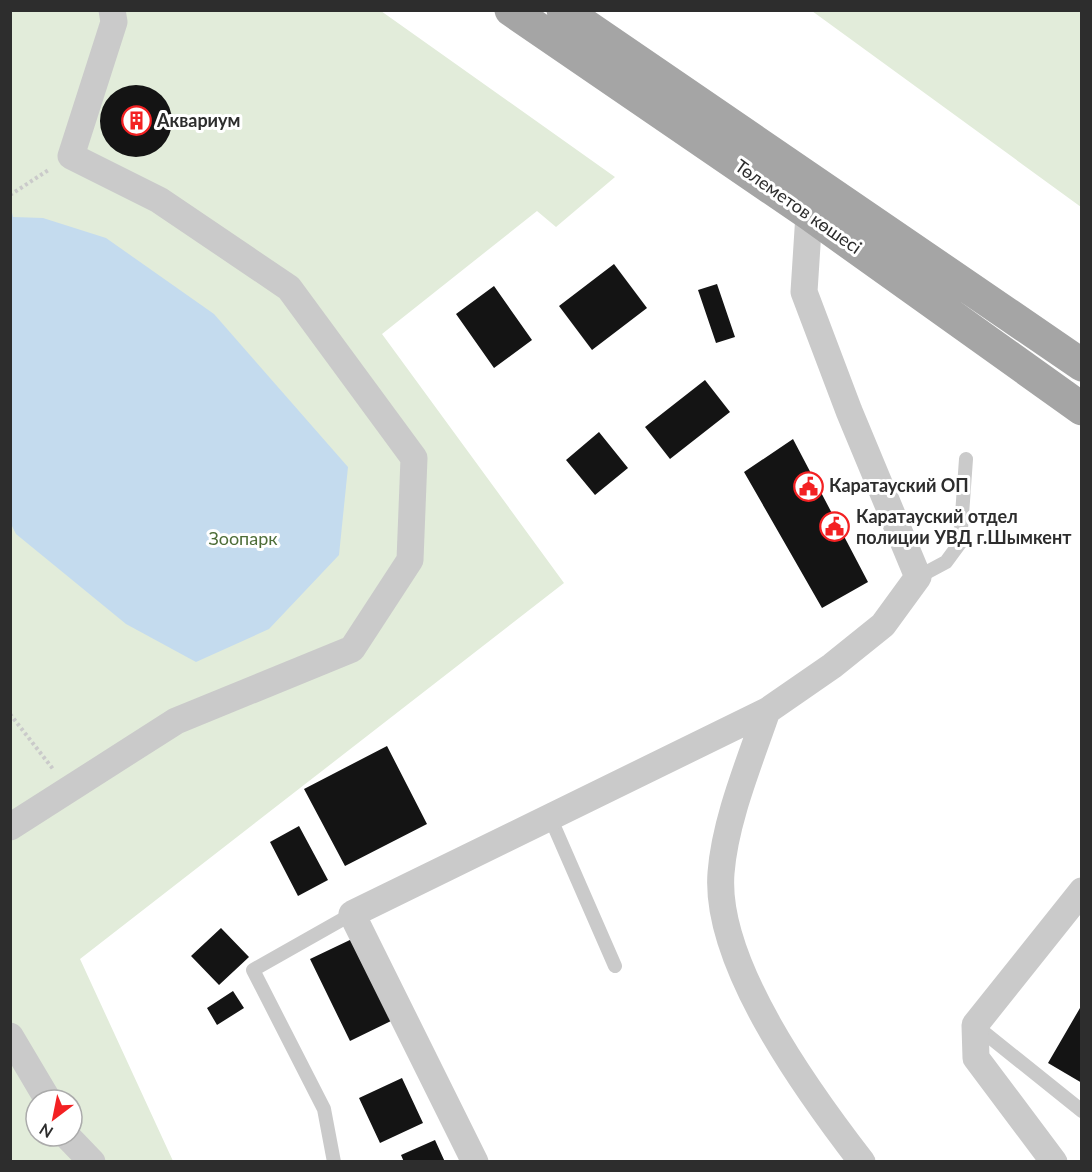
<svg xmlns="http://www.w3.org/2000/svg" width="1092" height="1172" font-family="Lato,sans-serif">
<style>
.green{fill:#e2ecda;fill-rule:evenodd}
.water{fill:#c4dbee}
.building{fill:#141414}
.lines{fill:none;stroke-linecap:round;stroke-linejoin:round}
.path{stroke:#cacaca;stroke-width:4;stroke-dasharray:3 3;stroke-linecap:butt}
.lane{stroke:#cacaca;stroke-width:14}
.street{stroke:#cacaca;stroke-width:27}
.primary{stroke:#a5a5a5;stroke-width:33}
.labels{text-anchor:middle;stroke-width:6;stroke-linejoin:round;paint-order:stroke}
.poi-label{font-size:18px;font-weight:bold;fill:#2d2d2d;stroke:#fff;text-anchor:start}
.street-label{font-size:18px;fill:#2d2d2d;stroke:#fff}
.park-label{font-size:18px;fill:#4d6d37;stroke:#fff}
</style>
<rect width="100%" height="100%" fill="#fff"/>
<path class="green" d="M10,11h371l234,166 -59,50 -19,-16 -155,123 182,249 -484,376 93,202h-162zM36,1100h36v36h-36z
M812,11h269v196z"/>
<path class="water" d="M11,208l2,9 30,1 63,20 108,76 134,153 -9,88 -70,74 -73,33 -70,-38 -110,-90 -6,-12z"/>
<path class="building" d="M100 121a36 36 0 1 1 72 0a36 36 0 1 1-72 0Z
M614,264l33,44 -55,42 -33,-44z
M717,284l18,53 -19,6 -18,-53z
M494,286l38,54 -38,28 -38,-54z
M705,380l25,32 -60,47 -25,-32z
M599,432l29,36 -33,27 -29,-35z
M793,439l75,143 -46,26 -78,-136z
M387,746l40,78 -82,42 -41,-77z
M299,826l29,54 -30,16 -28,-54z
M221,928l28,29 -30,28 -28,-29z
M352,939l39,82 -41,20 -40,-82z
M233,991l11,17 -27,17 -10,-17z
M1080,1008l2,1v74l-34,-20z
M402,1078l21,45 -43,20 -21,-45z
M435,1140l10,22h-41l-3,-7z"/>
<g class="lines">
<path class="path" d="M10,195l40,-26
M10,714l43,55"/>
<path class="lane" d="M918,577l28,-15 14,-19 6,-84
M550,817l65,149
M976,1026l106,85
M334,1162l-10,-53 -71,-139 99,-56"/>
<path class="street" d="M767,711c-17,50 -42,109 -46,162 -7,90 87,219 141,289
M10,827l166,-106 176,-72 58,-89 4,-102 -125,-170 -130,-88 -88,-44 43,-134 -2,-12
M10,1036l38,64
M67,1136l25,26
M475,1162l-123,-248 415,-203 65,-45 51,-41 35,-48 -69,-166 -45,-119 5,-78
M1054,1162l-78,-104 -1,-33 107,-134"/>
<path class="primary" d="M511,10l298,204 273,195
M563,10l519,355"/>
</g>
<defs>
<symbol id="building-ring" viewBox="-11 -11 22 22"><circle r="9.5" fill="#fff" stroke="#f32123" stroke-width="1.5"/><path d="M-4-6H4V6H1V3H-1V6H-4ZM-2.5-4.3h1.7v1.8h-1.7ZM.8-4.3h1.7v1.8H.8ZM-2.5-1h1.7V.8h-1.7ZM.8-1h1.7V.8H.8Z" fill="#f32123"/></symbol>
<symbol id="civic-ring" viewBox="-11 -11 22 22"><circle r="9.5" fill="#fff" stroke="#f32123" stroke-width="1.5"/><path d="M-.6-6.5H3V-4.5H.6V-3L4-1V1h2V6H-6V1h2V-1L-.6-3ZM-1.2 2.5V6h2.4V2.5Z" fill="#f32123"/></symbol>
</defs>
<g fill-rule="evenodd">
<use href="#building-ring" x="120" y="104" width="33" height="33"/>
<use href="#civic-ring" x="792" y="470" width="33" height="33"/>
<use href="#civic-ring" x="818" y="510" width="33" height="33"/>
</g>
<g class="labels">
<g class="poi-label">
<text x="157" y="127">Аквариум</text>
<text x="829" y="492">Каратауский ОП</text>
<text x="856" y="523">Каратауский отдел<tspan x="856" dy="21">полиции УВД г.Шымкент</tspan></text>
</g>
<g class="street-label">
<text transform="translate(798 207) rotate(35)" y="6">Төлеметов көшесі</text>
</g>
<g class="park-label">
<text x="243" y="545">Зоопарк</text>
</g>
</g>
<rect width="1092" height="1172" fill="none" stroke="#2d2d2d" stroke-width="24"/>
<g transform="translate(54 1118) rotate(212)"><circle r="28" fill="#ffffff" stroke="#ababab" stroke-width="1.5"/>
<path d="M0-4.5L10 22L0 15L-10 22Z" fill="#f32123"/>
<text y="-9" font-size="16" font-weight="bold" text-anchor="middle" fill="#2d2d2d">N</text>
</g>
</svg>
